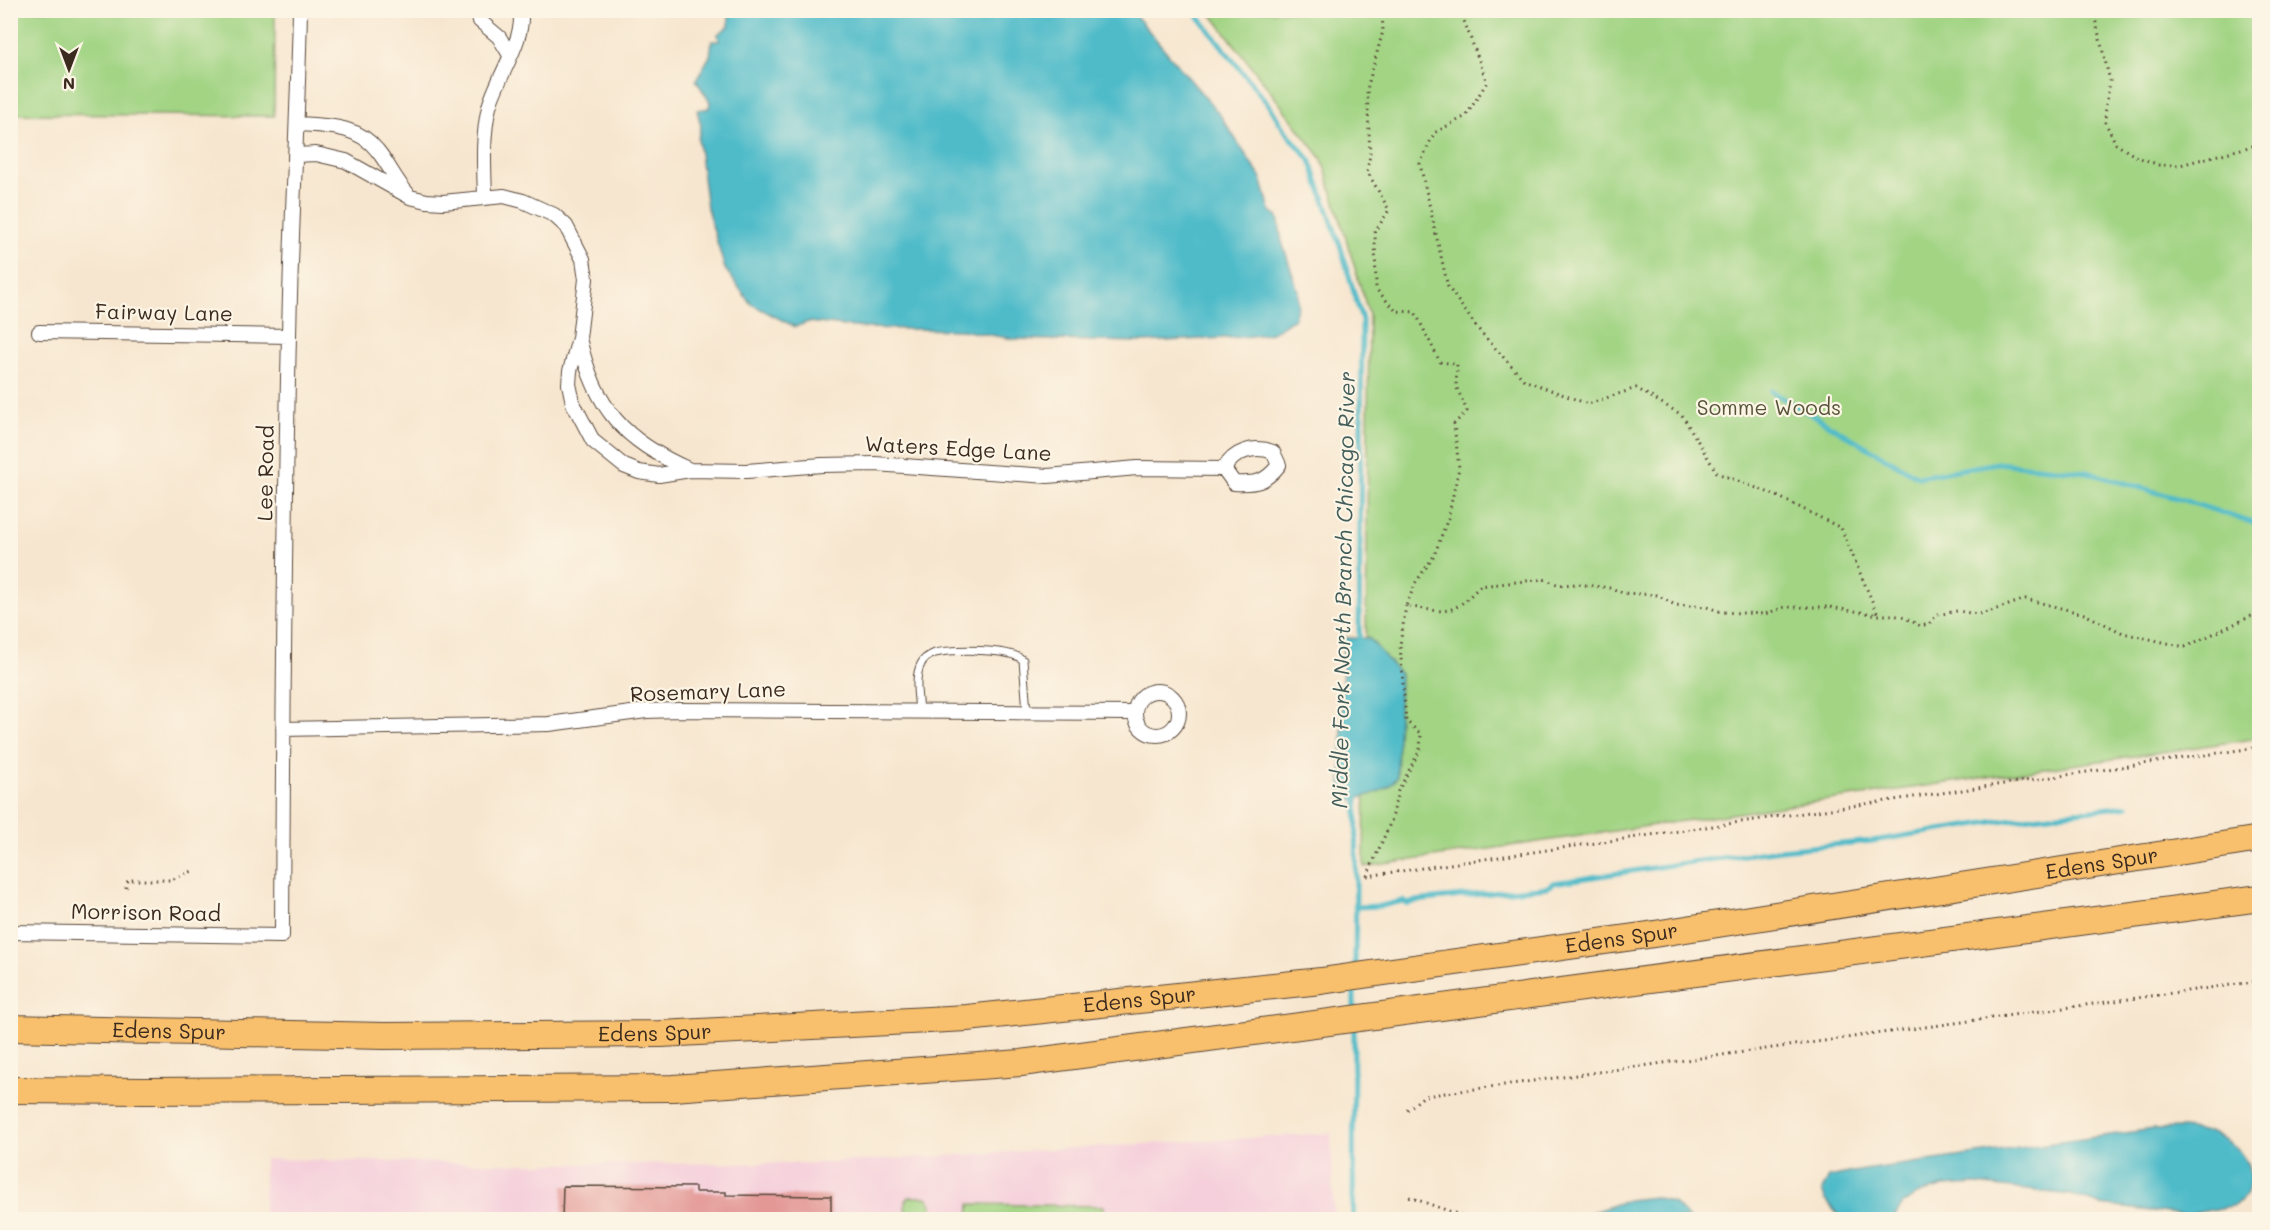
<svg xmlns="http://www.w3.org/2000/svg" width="2270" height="1230" font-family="Mali,sans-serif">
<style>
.built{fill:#f5cfdb}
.green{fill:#a2d484;stroke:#6e7f51;stroke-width:1.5}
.water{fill:#4fbbc9;stroke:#457274;stroke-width:1.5}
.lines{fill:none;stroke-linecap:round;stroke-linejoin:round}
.stream{stroke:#4fbbc9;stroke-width:5}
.building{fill:#e39896}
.service-casing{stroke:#574639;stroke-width:9}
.minor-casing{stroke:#574639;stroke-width:16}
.motorway-casing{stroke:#574639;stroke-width:28}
.path{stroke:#574639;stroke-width:3;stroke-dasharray:1.5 4.5;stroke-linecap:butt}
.service{stroke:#fff;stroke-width:7}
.minor{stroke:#fff;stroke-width:14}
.motorway{stroke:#f8bf6c;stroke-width:26}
.labels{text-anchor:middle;stroke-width:4.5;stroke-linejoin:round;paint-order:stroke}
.street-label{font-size:21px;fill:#3b2a1e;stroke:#fcf5e5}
.park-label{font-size:21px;fill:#555438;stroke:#fcf5e5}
.water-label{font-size:22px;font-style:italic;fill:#425d5a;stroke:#fcf5e5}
</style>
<rect width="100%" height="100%" fill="#fcf5e5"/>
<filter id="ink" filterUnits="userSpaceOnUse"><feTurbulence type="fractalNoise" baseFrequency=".0167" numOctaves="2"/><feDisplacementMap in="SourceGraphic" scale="12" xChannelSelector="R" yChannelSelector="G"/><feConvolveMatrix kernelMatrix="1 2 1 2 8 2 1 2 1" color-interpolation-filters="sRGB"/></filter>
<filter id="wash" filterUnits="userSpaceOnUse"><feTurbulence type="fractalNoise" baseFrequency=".008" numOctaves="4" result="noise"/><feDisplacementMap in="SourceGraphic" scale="24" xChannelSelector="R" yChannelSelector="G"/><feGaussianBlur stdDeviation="1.35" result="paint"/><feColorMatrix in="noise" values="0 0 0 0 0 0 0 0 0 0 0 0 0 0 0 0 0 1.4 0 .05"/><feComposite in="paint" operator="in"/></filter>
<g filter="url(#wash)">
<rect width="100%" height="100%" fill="#f7e6cf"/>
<path class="built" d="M1331,1133l3,86 -1070,1v-61l260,5 298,-1z"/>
<path class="green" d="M11,10l264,1 -1,105 -263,-2z
M1209,11h1050v727l-895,129 5,-552 -47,-156z
M908,1197h19l5,7 -1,15h-25l-1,-18z
M970,1204l134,2v13h-135z"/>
<path class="water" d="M729,11h403l88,104 41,63 9,32 8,7 4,25 16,49v14l-4,13 -22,15 -28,4 -101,5 -129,-3 -53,-9 -96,-2 -57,-6 -13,5 -44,-23 -26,-35 -18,-61 -9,-69 3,-13 -4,-16 12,-2 1,-6 -14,-22 14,-24 2,-15h7l-1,-7 11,-8z
M1343,638h26l31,36 -3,103c-10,17 -38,20 -56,26z
M2182,1128l27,4 15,7 13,10 10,14 4,15 -4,16 -11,11 -51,10 -85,-10 -28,-10 -96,-11 -32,2 -27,8 -14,10 -10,15 -51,1 -17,-21 -3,-9 7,-13 35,-7 289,-41z
M1655,1197l19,6 15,16h-117l56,-19z"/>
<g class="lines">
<path class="stream" d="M1193,10l78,98 12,20 27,32 30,85 22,75 -3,325
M1771,391l147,86 79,-14 89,9 94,27 73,24 7,-8
M1355,907l26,-1 22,-5 5,3 8,-3 132,-14 5,-4 132,-20 95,-13 92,-9 126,-20 129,-15
M1355,969l2,-177
M1354,1011v-27
M1353,1220l1,-194"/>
</g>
<g id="blocks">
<path class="building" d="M563,1186l132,1v5h31v3l105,1v24h-269z"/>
</g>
</g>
<g filter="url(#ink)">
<use href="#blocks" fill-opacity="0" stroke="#574639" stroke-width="1.5"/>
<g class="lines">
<defs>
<path id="service" d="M919,711c-1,-14 -5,-34 2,-47 2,-5 9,-9 14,-11 18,-4 75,-5 88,7l4,52"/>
<path id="minor" d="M478,10l2,11 19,16 11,18
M298,124c28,2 60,1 79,26 11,13 18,30 30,43
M295,155l21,-1 30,7 64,36 17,4 16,1 61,-6 19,5 31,14 12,11 17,33 3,20 -7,59 -9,33 -1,13 4,19 20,38 31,25 15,6 20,3 31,-5 57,1 75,-6 53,-1 173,12 89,-8 87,1 10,14c21,1 31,0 45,-18l-6,-13c-19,-7 -39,-1 -49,17
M485,196c-1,-30 -3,-59 4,-89 7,-28 38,-70 31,-97
M39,332l250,4
M579,338c16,71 45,103 111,132
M1135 713a22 22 0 1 1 44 0a22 22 0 1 1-44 0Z
M283,729l266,-5 97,-13 33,-1 456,3
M10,932l272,4c1,-200 2,-400 7,-600 2,-109 9,-217 11,-326"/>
<g id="motorway">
<path id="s1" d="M10,1028l374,8 277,-2 306,-16 354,-37 327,-46 612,-96"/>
<path d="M10,1090l136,1 527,-3 348,-25 1239,-165"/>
</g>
</defs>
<use href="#service" class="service-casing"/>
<use href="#minor" class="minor-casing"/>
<use href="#motorway" class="motorway-casing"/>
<path class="path" d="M1382,10l1,21 -16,58 3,66 -3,16 22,39 -14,22 1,57 20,22 19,1 25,50 17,2 -1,22 11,25 -13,13 5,44 -11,50 -14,38 -18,26 -10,24c41,6 44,12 74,-20l64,-7 15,6 17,-1 35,4 12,5 34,2 18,10 32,2 15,5 43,2 20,-7h45l48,8h15l12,3 16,8 8,-2 8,-9 20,-4 21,3 10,-2 38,-13 58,15 39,19 62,14 75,-35
M1460,10l27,72 -21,34 -32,17 -14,31 28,123 30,42 46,51 64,24 48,-16 46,27 35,58 58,22 66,33 37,87
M2093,10l17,71 -4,23 -1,18 11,22 19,12 24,9h21l80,-21
M1367,876l893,-129
M1367,876l25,-57 6,-28 22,-41 1,-16 -15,-13 -6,-76 6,-39
M126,888l2,-8h43l24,-10
M1407,1110l17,-14 836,-115
M1409,1197l66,23"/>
<use href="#service" class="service"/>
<use href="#minor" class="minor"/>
<use href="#motorway" class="motorway"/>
</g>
</g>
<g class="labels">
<g class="street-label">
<text transform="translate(164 313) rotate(1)" y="7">Fairway Lane</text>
<text transform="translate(958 449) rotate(3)" y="7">Waters Edge Lane</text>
<text transform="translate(266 473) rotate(-89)" y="7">Lee Road</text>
<text transform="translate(708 692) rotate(-2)" y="7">Rosemary Lane</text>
<text dy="7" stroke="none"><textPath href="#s1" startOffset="2103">Edens Spur</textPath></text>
<text transform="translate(146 913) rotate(1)" y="7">Morrison Road</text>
<text dy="7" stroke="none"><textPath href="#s1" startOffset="1617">Edens Spur</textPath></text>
<text dy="7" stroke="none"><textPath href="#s1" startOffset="1131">Edens Spur</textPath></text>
<text dy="7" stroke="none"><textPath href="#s1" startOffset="159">Edens Spur</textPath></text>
<text dy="7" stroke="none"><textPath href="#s1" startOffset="645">Edens Spur</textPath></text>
</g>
<g class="park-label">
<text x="1769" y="415">Somme Woods</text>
</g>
<g class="water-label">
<text transform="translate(1343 590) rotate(-89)" y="8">Middle Fork North Branch Chicago River</text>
</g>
</g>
<rect width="2270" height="1230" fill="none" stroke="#fcf5e5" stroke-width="36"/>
<g transform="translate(69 69) rotate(180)" stroke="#fcf5e5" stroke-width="4.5" paint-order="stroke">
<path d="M0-4.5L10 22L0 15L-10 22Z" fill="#3b2a1e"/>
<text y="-9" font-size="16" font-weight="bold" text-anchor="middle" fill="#3b2a1e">N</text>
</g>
</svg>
